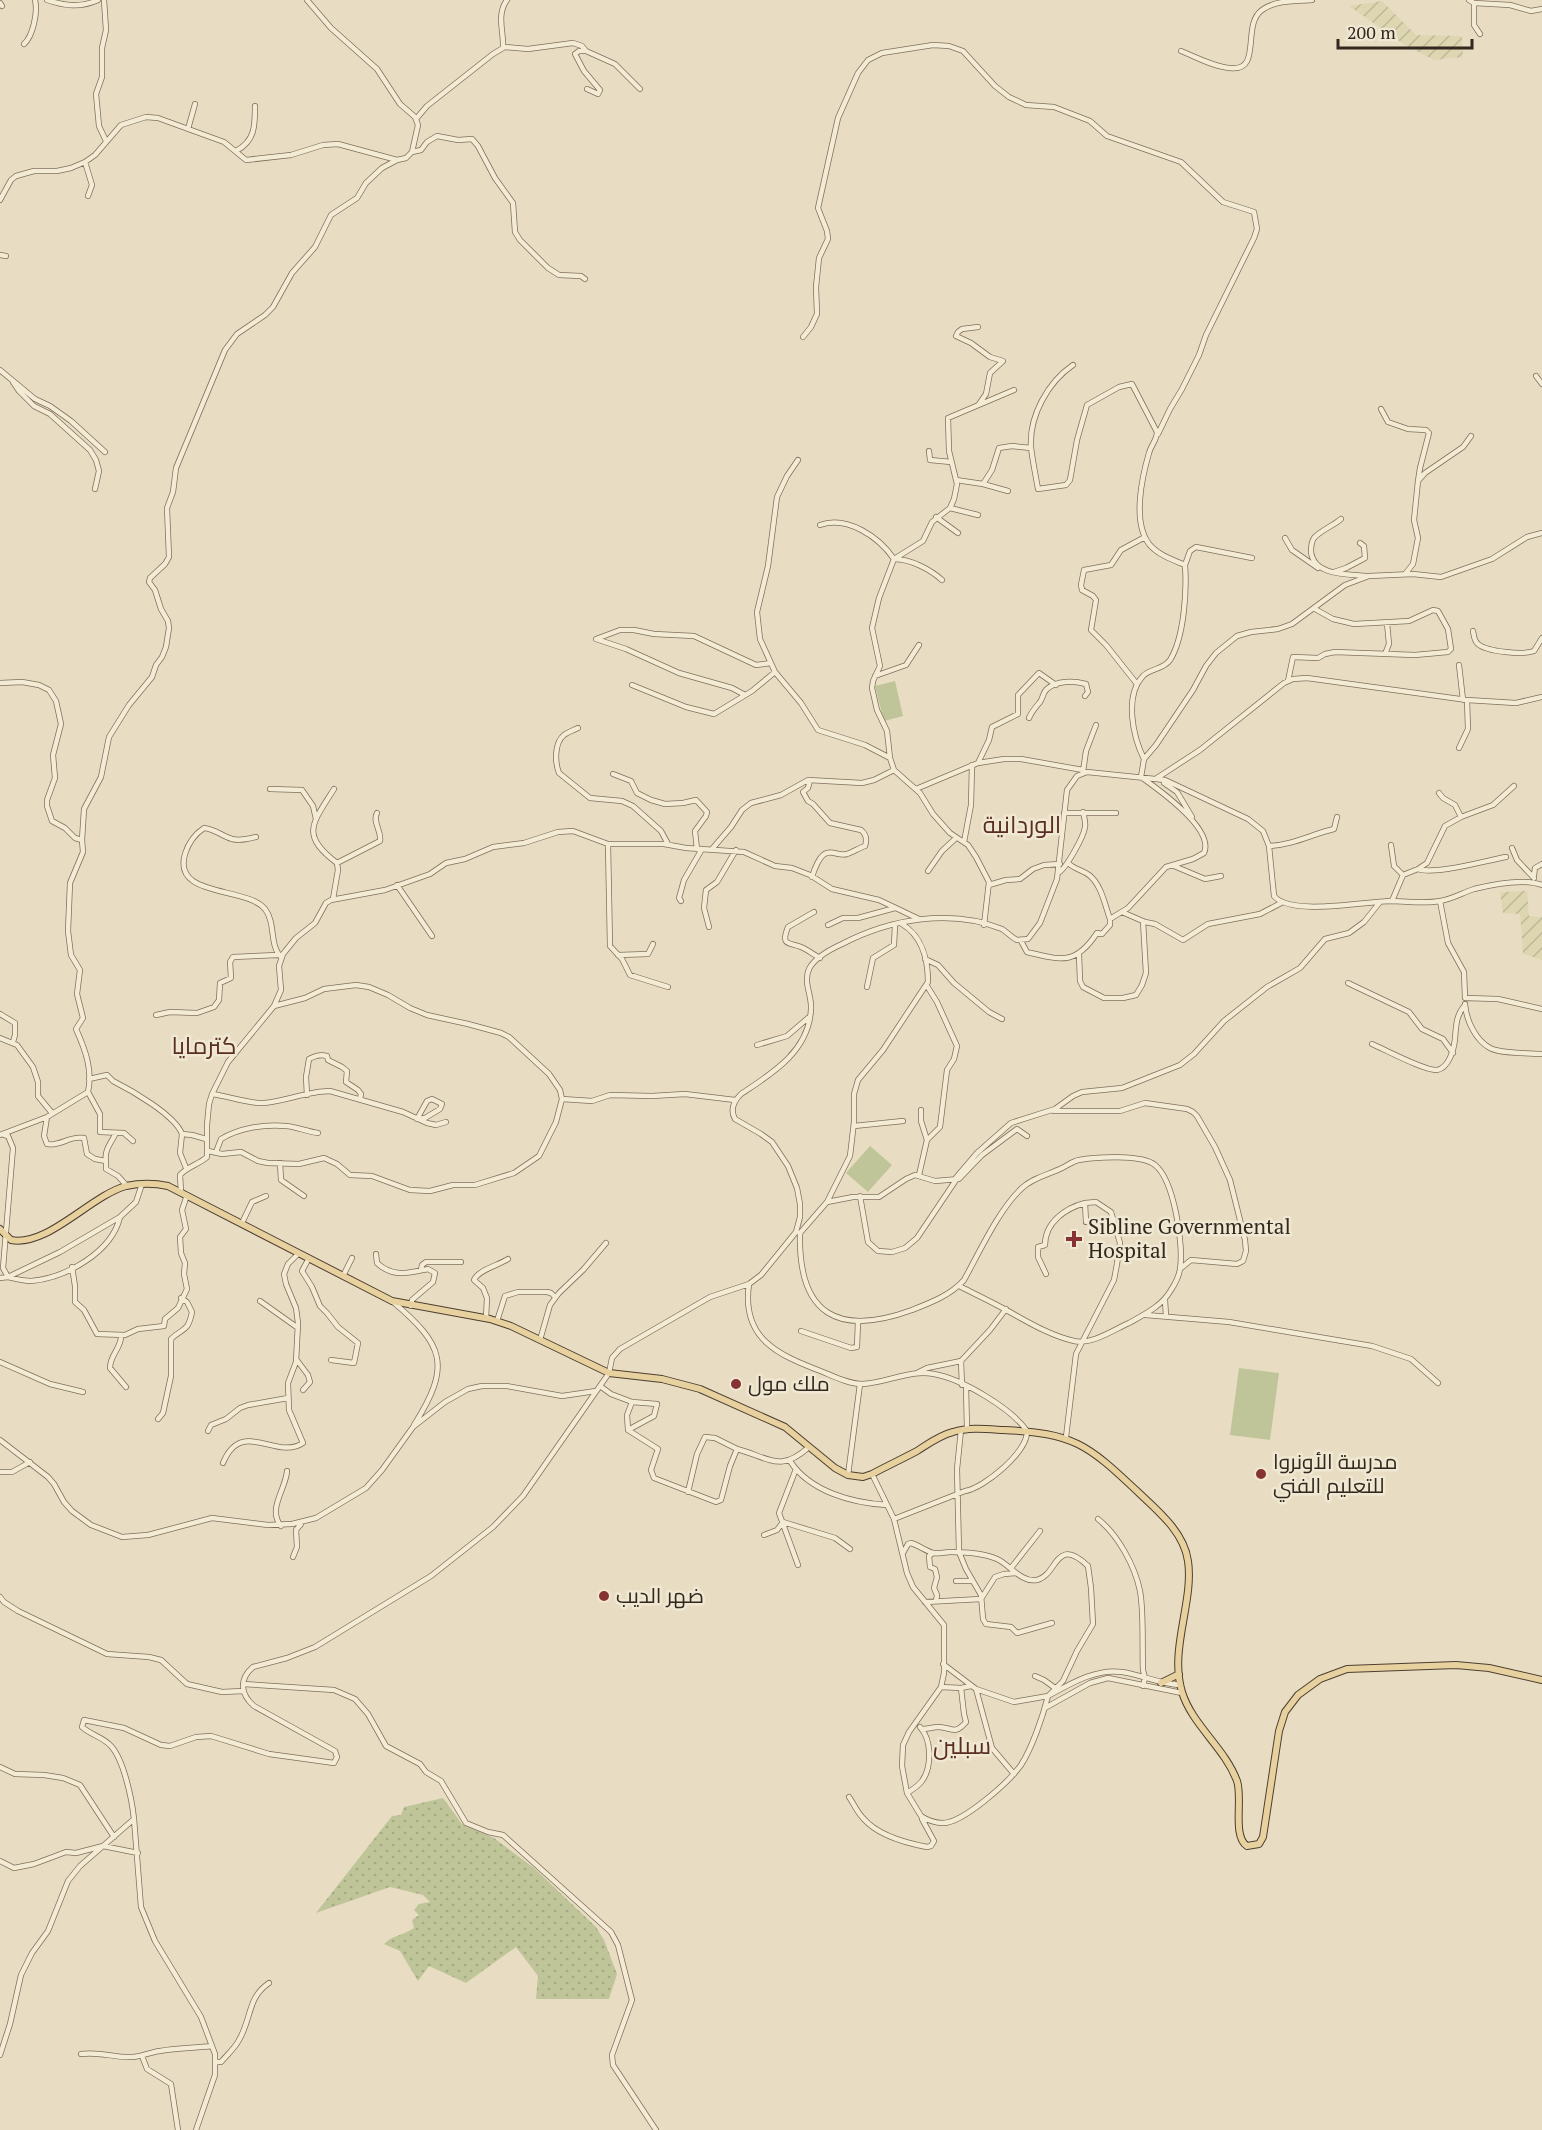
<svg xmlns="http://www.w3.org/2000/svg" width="1542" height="2130" font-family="'PT Serif',Cairo,serif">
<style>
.farmland{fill:url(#farmland-furrows)}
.grass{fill:url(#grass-dots)}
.garden{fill:#bfc598}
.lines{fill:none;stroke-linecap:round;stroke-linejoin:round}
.minor-casing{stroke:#806f5c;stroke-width:6}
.major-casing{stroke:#4e3e30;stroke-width:8}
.minor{stroke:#f4ebd5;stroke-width:4.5}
.major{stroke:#e7d19f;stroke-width:6}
.poi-dot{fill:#833;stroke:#f0e8d2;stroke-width:2}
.labels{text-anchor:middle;stroke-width:5;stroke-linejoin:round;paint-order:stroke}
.poi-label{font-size:21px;fill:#32281e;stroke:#f0e8d2;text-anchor:start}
.quarter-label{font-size:24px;fill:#592f23;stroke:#f0e8d2}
</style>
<defs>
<pattern id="farmland-furrows" width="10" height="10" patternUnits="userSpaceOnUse" patternTransform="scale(1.5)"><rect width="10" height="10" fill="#ddd6b1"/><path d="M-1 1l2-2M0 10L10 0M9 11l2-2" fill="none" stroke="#beb898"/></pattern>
<pattern id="grass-dots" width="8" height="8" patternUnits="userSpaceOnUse" patternTransform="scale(1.5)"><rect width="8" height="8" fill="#bfc598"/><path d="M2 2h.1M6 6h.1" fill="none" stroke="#a5a983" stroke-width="1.8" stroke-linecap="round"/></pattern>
</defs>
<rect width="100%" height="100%" fill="#e8ddc3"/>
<path class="farmland" d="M1382,1l34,34 46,1 1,21 -29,3 -29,-15 -56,-39z
M1527,891l2,25 13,1v43l-19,-6 -3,-40 -17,-1 -3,-21z"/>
<path class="grass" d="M443,1798l19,26 32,14 40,30 62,59 8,13 13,34 -8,25h-73l2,-23 -22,-29 -50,36 -37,-17 -11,15 -18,-30 -16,-7c9,-9 18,-8 30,-16l-2,-8 7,-5 -5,-5 5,-6 11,-2 -7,-7 -33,-8 -74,26 76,-97 9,-1 3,-8z"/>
<path class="garden" d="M895,681l8,35 -19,5 -9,-35z
M870,1146l22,19 -24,27 -22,-19z
M1239,1368l40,5 -9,67 -40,-5z"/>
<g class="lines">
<defs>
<path id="minor" d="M47,0c18,6 34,8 51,0
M104,0l2,30 -4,18v29l-6,17 3,32 7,15
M1469,0l5,3 36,2 21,6 11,-2
M0,3l2,3
M1474,3v22l6,9
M24,44c9,-8 14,-32 11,-44
M504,47l24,2 45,-6 9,3 4,5 29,13 25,25
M586,51h-7l-4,3 9,17 16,19 -2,4 -11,-5
M1181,51c15,6 33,16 49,17 33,4 11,-43 32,-58 13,-10 35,-9 50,-10
M416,119l11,-13 66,-52 10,-6c1,-16 -7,-33 4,-48
M188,129l7,-25
M236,151c19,-10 19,-25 19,-45
M412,152l9,-2 6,-8 10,-6 21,4 14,-1 6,7 17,32 18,25 2,29 5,8 28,28 11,7 22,1 4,3
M85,162l7,23 -4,11
M0,200l11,-20 5,-4 18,-5h23l14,-3 14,-6 10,-7 26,-30 25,-8 12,1 66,24 22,18 45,-5 32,-10 15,-1 59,16
M0,255l6,1
M978,327l-16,2 -4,3 -2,4 15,7 19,14 13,4 -13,12 -4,21 -7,10
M803,337l8,-10 6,-13 -1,-27 3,-29 9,-19 -1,-8 -9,-23 20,-90 20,-45 10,-13 14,-7 51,-8 16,1 14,5 32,35 14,11 17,8 28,2 36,14 17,15 74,26 42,40 31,10 3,17 -3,9 -48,97 -7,20 -17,34 -12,20 -12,25
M1073,365c-25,17 -44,51 -42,82 1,11 5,30 7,42l28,-4 4,-5 7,-40 10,-35 32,-18 13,-3 25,48c0,8 -6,13 -8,21 -7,24 -17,69 0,91 9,11 24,16 36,21 2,26 -1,73 -15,95 -7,10 -19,8 -27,16 -19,20 -10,61 1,83
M0,370l35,29 15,7 21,15 34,31
M1536,376l6,8
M13,382l6,9 15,15 16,8 40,36 6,10 3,11 -4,18
M1381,409l7,13 20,7 18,1 3,3 -9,35 -2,13
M929,451l1,9 21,2
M798,460l-11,16 -10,21 -9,69 -11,46 3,27 15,33 26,31 17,27 47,15 25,13
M956,480l27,4 9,-14 7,-22 13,-2 19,2
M983,484l25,7
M950,508l28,7
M936,517l22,16
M1341,519c-8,7 -20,11 -27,19 -3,4 -3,9 -3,14 3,24 37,22 55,24
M820,525c27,-10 59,12 74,34 17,0 37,11 48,21
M1285,538l7,12 26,18
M1185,565l5,-14 6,-4 56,11
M1334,572l12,-4 19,-10 -1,-12 -4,-3
M1405,574l8,-10 5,-26 -4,-18 4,-39 7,-8 38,-26 8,-11
M1473,631c1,5 1,10 5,13 9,8 46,11 56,7l8,-13
M1385,654l4,-10 -2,-21
M1459,665l4,35
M875,676l31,-11 13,-20
M1288,681l5,-24 25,1 7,-4 10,-2 80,3 33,-3 3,-3 -3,-20 -10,-18 -5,-1 -24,11 -55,3 -21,-5 -18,-10
M0,683l22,-1 17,3 10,5 7,11 5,23 -8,31 2,23 -8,22v6l5,15 13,7 10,10 7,2
M1137,684l-31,-39 -15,-15 5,-30 -3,-4 -11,-6 -1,-5 3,-15 27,-5 10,-15 24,-13
M632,685l54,22 28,7 38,-23 23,-19
M745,695l-13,-7 -53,-15 -53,-24 -30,-10 24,-9h14l20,4 40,2 62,29 15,-2
M1029,718c3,-7 6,-10 11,-16 3,-4 3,-10 7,-13 10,-9 27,-8 39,-5l2,8 -3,4
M578,728c-4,2 -10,4 -14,7 -10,8 -9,28 -5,38l31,25 32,3 11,5 28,25 7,13
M1459,748l9,-19 -1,-29
M978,763l11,-23 3,-13 26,-13v-19l19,-20 2,-2 17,12
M894,770l-4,-12 -3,-27 -10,-21 -5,-22 1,-7 7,-15 -8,-38 7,-30 15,-39 29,-18 9,-19 18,-14 4,-9 3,-15 -8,-33 -1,-33 66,-28
M1083,772l3,-21 10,-26
M613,774l18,7 6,12 14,7 14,4 18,-1 13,-3 11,12 -1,4 -11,15 2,18
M1157,778l43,-28 84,-67 9,-4 14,-1 160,22 49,3 26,-6
M810,780l-2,8 -5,4 5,9 5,3 17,19 31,7c5,4 6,10 4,16 -6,2 -12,6 -18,8 -7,2 -14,-3 -20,-1 -7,1 -13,17 -15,24
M1164,783l13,9 15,25
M270,789l32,1 11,16 3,13
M916,789l62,-26 26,-4h17l62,11
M1439,793l4,5 12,7 6,12
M1064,813h52
M256,837c-8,2 -16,4 -24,2 -10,-3 -17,-10 -28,-11 -9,6 -16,16 -19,26 -13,44 61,32 80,55 11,14 4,36 16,48
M964,842l7,-37 1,-40
M608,844l2,102 12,13 8,16 38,12
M1391,845l3,21 9,9
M1269,846c24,-1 43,-12 65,-17l3,-12
M1512,848l5,12 17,18
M712,849l19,-22 11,-17 9,-7 30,-8 27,-15 54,3 12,-3 20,-10 26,23 13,21 17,19 18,12 8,12 13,25 -5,43
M337,863l43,-22c2,-10 -8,-19 -3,-28
M1068,863c6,6 14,7 21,12 12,9 16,30 21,44
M1174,866l31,13 16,-3
M1418,869c18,6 66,-8 88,-12
M928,871l14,-20 14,-13
M1058,873c8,-4 26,-37 27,-46 1,-5 -1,-10 -2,-15
M1534,875l1,-7 7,-4
M397,885l35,51
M989,885l17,-5 14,-1 13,-10 11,-4 16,-1
M333,899l5,-29 -1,-7c-37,-28 -25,-39 -3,-74
M681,901l-2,-3 5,-18 18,-31
M1392,901l11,-26 15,-6 9,-6 18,-37 16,-9 32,-12 21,-19
M1440,901l8,42 16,29 1,26 33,1 44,10
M814,912l-26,15c-8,20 2,15 13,20 7,3 13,8 19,11
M1122,912l23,10 10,2 28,16 25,-16 52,-10 21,-11
M902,924c20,12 26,36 26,58l-45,68 -25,30 -4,14v28l-4,34 -23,46 -27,31c-2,82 38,104 112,77 18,-7 39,-15 52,-30 15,-27 35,-71 58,-92 12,-11 26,-13 40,-20 6,-3 11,-7 17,-8 16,-3 63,-6 76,5 19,15 29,80 25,104 -1,7 -5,15 -9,21 -9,16 -26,24 -42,33 -16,7 -37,22 -55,18 -23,-5 -46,-19 -66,-30 -16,-9 -33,-17 -49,-25
M828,925l15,-7h15l37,-10
M709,927l-5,-19 2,-18 11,-8 19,-32
M1021,941l6,11c34,8 48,14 70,-19l5,1 8,-9v-6l18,-11 38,-41 27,-8 11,-6c11,-24 -46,-64 -63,-76l3,-18 12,-14 37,-55 13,-24 10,-13 21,-17 14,-4 27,-3 14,-5 53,-39 24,-9 44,-2 28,3 51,-18 35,-22 15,-4
M1079,954l1,27 3,6 21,11h19l13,-3 6,-10 4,-12 -3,-52
M618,955l30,-1 5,-10
M925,959l13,6 16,18 35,29 13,7
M1348,983l61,29 13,17 21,10 10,14
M867,987l6,-29 21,-13 1,-20
M1465,1004c1,15 10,36 25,44 11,6 39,5 52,6
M274,1006l31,-8 19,-9 32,-4 13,2 19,8 22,13 17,7 41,9 33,9 8,4 40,37 11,16 2,9
M0,1014l15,9v12l-2,7
M156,1015l14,-3 27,1 17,-6 5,-7 1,-17 11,-5 -1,-16 3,-5 45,-2
M0,1038l17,7 16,22 5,15v14l14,17
M1372,1044c14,6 53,27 65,26 12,-2 17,-21 18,-31 1,-13 1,-24 10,-34
M757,1045l30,-9 21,-18
M89,1079l18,-4 6,6c18,9 62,34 69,53l10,1 14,4
M88,1092l12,22v18l24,1 9,8
M212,1094c16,2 37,10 52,9 22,-2 45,-12 66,-12l73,21 24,11 9,2 10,-3
M307,1095l-1,-18 3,-18c6,-3 11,-5 18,-3l1,4 14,7 5,4 -1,11 12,8 3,4 -1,5
M432,1099l10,5 -2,5 -15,9 -8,1 10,-18z
M921,1110v11l6,19
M1054,1111h66l25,-8 42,6 6,3 4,4 18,31 15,33 15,60 1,11 -3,10 -6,3 -46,-4 -11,9
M47,1117l-3,19 3,8c13,3 23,-9 37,-6l3,16 8,5 11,2v8l12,7 9,10
M854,1126l49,-5
M182,1134l-2,19 6,15
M0,1135l47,-18 41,-25c5,-22 -3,-43 -12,-63l7,-11 -6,-24 3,-24 -9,-15 -3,-24 2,-48 13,-31 -1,-12 2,-31 17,-32 8,-40 20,-32 23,-28 4,-12 6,-8 4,-10 3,-19 -1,-7 -7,-12 -6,-19 -6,-8 1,-4 15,-14 4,-7 -2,-49 6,-16 3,-24 49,-118 12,-16 28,-19 8,-8 19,-34 23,-26 16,-32 26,-17 9,-15 16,-15 15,-8 9,-2 6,-6 6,-27 -3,-8 -15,-13 -23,-35 -46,-41 -24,-28
M4,1135l4,1 5,12 -10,120 5,9c8,2 15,4 23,4 35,-3 81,-29 89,-64
M208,1151l14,3 19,-2 17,9 10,2 31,1 25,-6 13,6 13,11 22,1 38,14 20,1 23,-6h22l39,-12 25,-17 17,-34 6,-23 30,2 18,-6 42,1 33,-2 50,6
M216,1152l5,-13c18,-11 43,-15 65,-13 7,0 23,6 32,7
M106,1161c-2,-11 5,-18 10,-28
M280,1163l1,17 23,16
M919,1175l8,-35 13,-13 7,-57 7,-11 3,-13 -20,-44 -10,-16
M954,1180l23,-27 34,-30 44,-14 18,-13 9,-4 40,-4 58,-23 14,-11 30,-33 43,-34 33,-19 25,-29 24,-6 15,-11 16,-20
M181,1192l-1,-17c8,-9 18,-10 27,-18v-32l2,-21 3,-10 16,-32 46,-56 7,-16 -2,-24 4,-12 13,-16 19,-15 11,-20 5,-3 54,-10 45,-16 16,-11 19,-4 28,-12 31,-4 34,-11 15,-1 35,13h56l22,4 58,4 31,14 17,2 18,7 22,14 47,11 40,19
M860,1196l8,46 10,9 14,1 13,-4 12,-10 39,-58
M827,1202l26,-5h26l27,-18 9,-4 20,6 24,-2 23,-24 35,-26 10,7
M242,1223l10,-21 14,-6
M376,1254l1,9c16,15 32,10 51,6l7,4 -2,9 -21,18 -1,6
M309,1258l-7,13 10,16 8,19 7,7 11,14 20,16 -4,20 -23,-3
M72,1267l3,19v16l9,8 13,24 28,1 13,-6 26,-3 1,-7 13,-11 9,-19 -3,-15 1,-11 -4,-10 -1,-16 6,-8 -4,-19 5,-15
M421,1270l1,-5 4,-3h35
M1046,1274l-8,-17v-10l7,-2c0,-23 21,-37 40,-42
M343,1276l9,-18
M0,1278l8,-1 52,-25 60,-35 16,-15 6,-18
M749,1284c-8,55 29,71 74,88 12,5 26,12 39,12 25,-1 48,-15 72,-10 28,5 77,34 93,57 1,21 -43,57 -62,60l-71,28
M1165,1300l1,16
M260,1301l38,27
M392,1301c52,44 60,64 22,124
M1146,1315l83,7 143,24 39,13 27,24
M486,1318l1,-20 -4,-10 -9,-8c4,-10 25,-15 34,-21
M497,1321l8,-25 13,-4h29l4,1 4,4
M801,1331l50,17 6,-1 1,-25
M121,1335c1,13 -11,19 -11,33l16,19
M540,1340l10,-35 9,-12 24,-23 23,-27
M296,1359l12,16 2,7 -7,8
M0,1362l50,22 33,8
M917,1373l10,-5 34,-7
M962,1385l-1,-24 29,-31 16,-21
M600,1386l11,8 21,8 25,2 -3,12 -26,14
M966,1386l1,44
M632,1402l-5,13 1,15 30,19 -7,21 3,8 62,24 5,-2 9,-34 7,-17c33,9 43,24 72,-2
M158,1419l5,-6 8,-37v-37c11,-11 17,-6 21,-27l-5,-10 -6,-4
M961,1430l-4,39 2,83 7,17 15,26 2,24 3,5 25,3 6,6 35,-10
M208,1431l3,-6 15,-6 14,-11 8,-3 40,-7
M1066,1437l10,-83 38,-74 3,-16 3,-21 -9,-31 -15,-10 -11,1 1,19
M0,1440l48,37 6,7 10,18 8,9 19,14 31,12 26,-2 64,-17 56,7 24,-1 24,-6 50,-30 16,-18 31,-43 32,-25 23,-13 14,-3h25l55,10 34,-5
M790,1461c20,31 63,42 97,44
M223,1463c19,-46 53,-2 80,-20l-14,-33 -1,-27 8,-21 2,-39 -2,-15 -10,-24 -2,-10 4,-10 11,-11
M796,1469l-17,44 19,52
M0,1472h12l18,-10
M872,1474l22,45 13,54 6,14 31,38v48l-3,14 -32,45 -6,13 -1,21 5,27 14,23c6,4 14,7 22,7 20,0 66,-41 78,-58 11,-17 22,-49 27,-69 22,-12 48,-28 74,-24 20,3 38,12 59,13
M848,1475l12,-91
M688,1492l9,-38 8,-17 10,1 22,11
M1098,1519c20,16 37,47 42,72 4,21 2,57 3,79l2,8 -2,8
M281,1526c-14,-17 5,-37 6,-55
M764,1535l13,-5 6,-8 52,16 15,11
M903,1553l5,-9 3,-1c7,2 15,8 22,10 5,1 12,-1 18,-1 15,0 32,1 46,7 12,5 24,24 40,21 21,-5 18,-45 51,-14l3,22 2,36 -16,27 -14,30 -15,15 -34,6 -38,-13 -33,-25
M933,1553l-4,3 1,11 5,2 2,8 -3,11 3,7 -1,6
M293,1557l4,-10 -1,-17 5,-6
M1011,1568l29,-37
M956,1581h16
M0,1597l4,5 14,9 89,43 42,3 12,3 26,24 35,8 21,-1
M981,1599l14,-22 9,-3 12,-1
M925,1602l56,-3
M1035,1676l9,4 11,8
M243,1684l91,6 21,9 13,15 18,32 34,18 6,8 15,9 25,42 22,9 15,3 108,97 7,13 14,55 -20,55 1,10 43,65
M941,1687l20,1
M976,1689l16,59 22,26
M1045,1708l45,-25 18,-5 74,15
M922,1729c6,0 11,-2 16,-2 14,0 16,9 28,-5l-2,-8 -3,-26 10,-2
M0,1767l15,7 29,1 19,3 17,7 34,52
M907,1793c5,-3 11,-7 15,-12 10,-14 10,-41 -2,-54
M849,1797c5,7 8,15 14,21 14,17 43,25 64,29l4,-1 3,-5 -12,-22
M134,1819l7,88 14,34 46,76 14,37v21l-19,55
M0,1861l14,7 20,-4 32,-12 10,1 27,-7 35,7
M81,2054c18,-3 33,4 51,3 10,0 18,-5 28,-6 17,-3 35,-3 52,-5
M0,2055l10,-31 11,-49 11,-22 16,-22 20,-50 12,-15 54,-47c-2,-19 -10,-59 -23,-73 -8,-9 -20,-11 -29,-19l2,-7 40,8 37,17 9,1 26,-9 15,-1 58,18 65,9 3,-6 -2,-6 -81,-45c-14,-12 -15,-27 -1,-39l34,-9 28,-11 116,-71 62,-49 30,-31 86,-123 3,-15 8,-9 90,-52 39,-13 12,-9 35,-43 4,-15v-13l-3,-16 -9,-22 -16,-24 -11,-8 -26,-15c-5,-9 -1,-18 6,-25 32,-21 68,-43 70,-85 1,-14 -8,-26 -2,-40 6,-12 22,-20 33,-25 48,-25 109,-36 160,-15 5,3 9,8 15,11l11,-1 12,-16 17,-44 10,-89 10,-14 10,-4 78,8 83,39 15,12 6,15 5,50c16,20 90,6 116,5 17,0 33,3 50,0 12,-2 22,-8 34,-12 20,-5 49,-11 68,-4
M142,2056l5,13 24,15 7,46
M216,2062h5c6,-7 14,-14 18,-22 13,-22 8,-42 30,-57"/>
<path id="major" d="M0,1229l11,11c37,7 79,-44 115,-54 14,-3 28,-3 42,0l224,115 98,18 21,7 98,47 53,6 38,10 85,38 50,41 13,7 15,2 9,-3c15,-8 30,-15 45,-23 11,-7 23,-16 36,-19 16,-5 34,-3 50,-2 71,3 84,14 135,62 20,19 46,40 50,69 6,41 -19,88 -6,131 10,33 43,56 55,89 6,17 -5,55 10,65l12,-2 4,-7 16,-106 6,-19 13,-17 22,-16 27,-10 109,-4 33,3 53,12
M1161,1683l18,-9"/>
</defs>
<use href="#minor" class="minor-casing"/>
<use href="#major" class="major-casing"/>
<use href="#minor" class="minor"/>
<use href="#major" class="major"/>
</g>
<g class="poi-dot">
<path d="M1071 1230h6v6h6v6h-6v6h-6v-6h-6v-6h6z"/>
<circle cx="736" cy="1384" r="6"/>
<circle cx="1261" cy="1474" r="6"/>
<circle cx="604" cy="1596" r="6"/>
</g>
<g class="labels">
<g class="poi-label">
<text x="1088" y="1234">Sibline Governmental<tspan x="1088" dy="24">Hospital</tspan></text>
<text x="748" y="1391">ملك مول</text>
<text x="1273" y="1469">مدرسة الأونروا<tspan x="1273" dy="24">للتعليم الفني</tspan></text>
<text x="616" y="1603">ضهر الديب</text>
</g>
<g class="quarter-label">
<text x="1022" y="833">الوردانية</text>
<text x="204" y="1054">كترمايا</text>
<text x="962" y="1754">سبلين</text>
</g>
</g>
<path d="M1338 39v9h134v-9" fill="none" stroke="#32281e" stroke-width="3"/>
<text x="1347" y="39" font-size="18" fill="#32281e" stroke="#f0e8d2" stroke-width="4.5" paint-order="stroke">200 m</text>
</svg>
